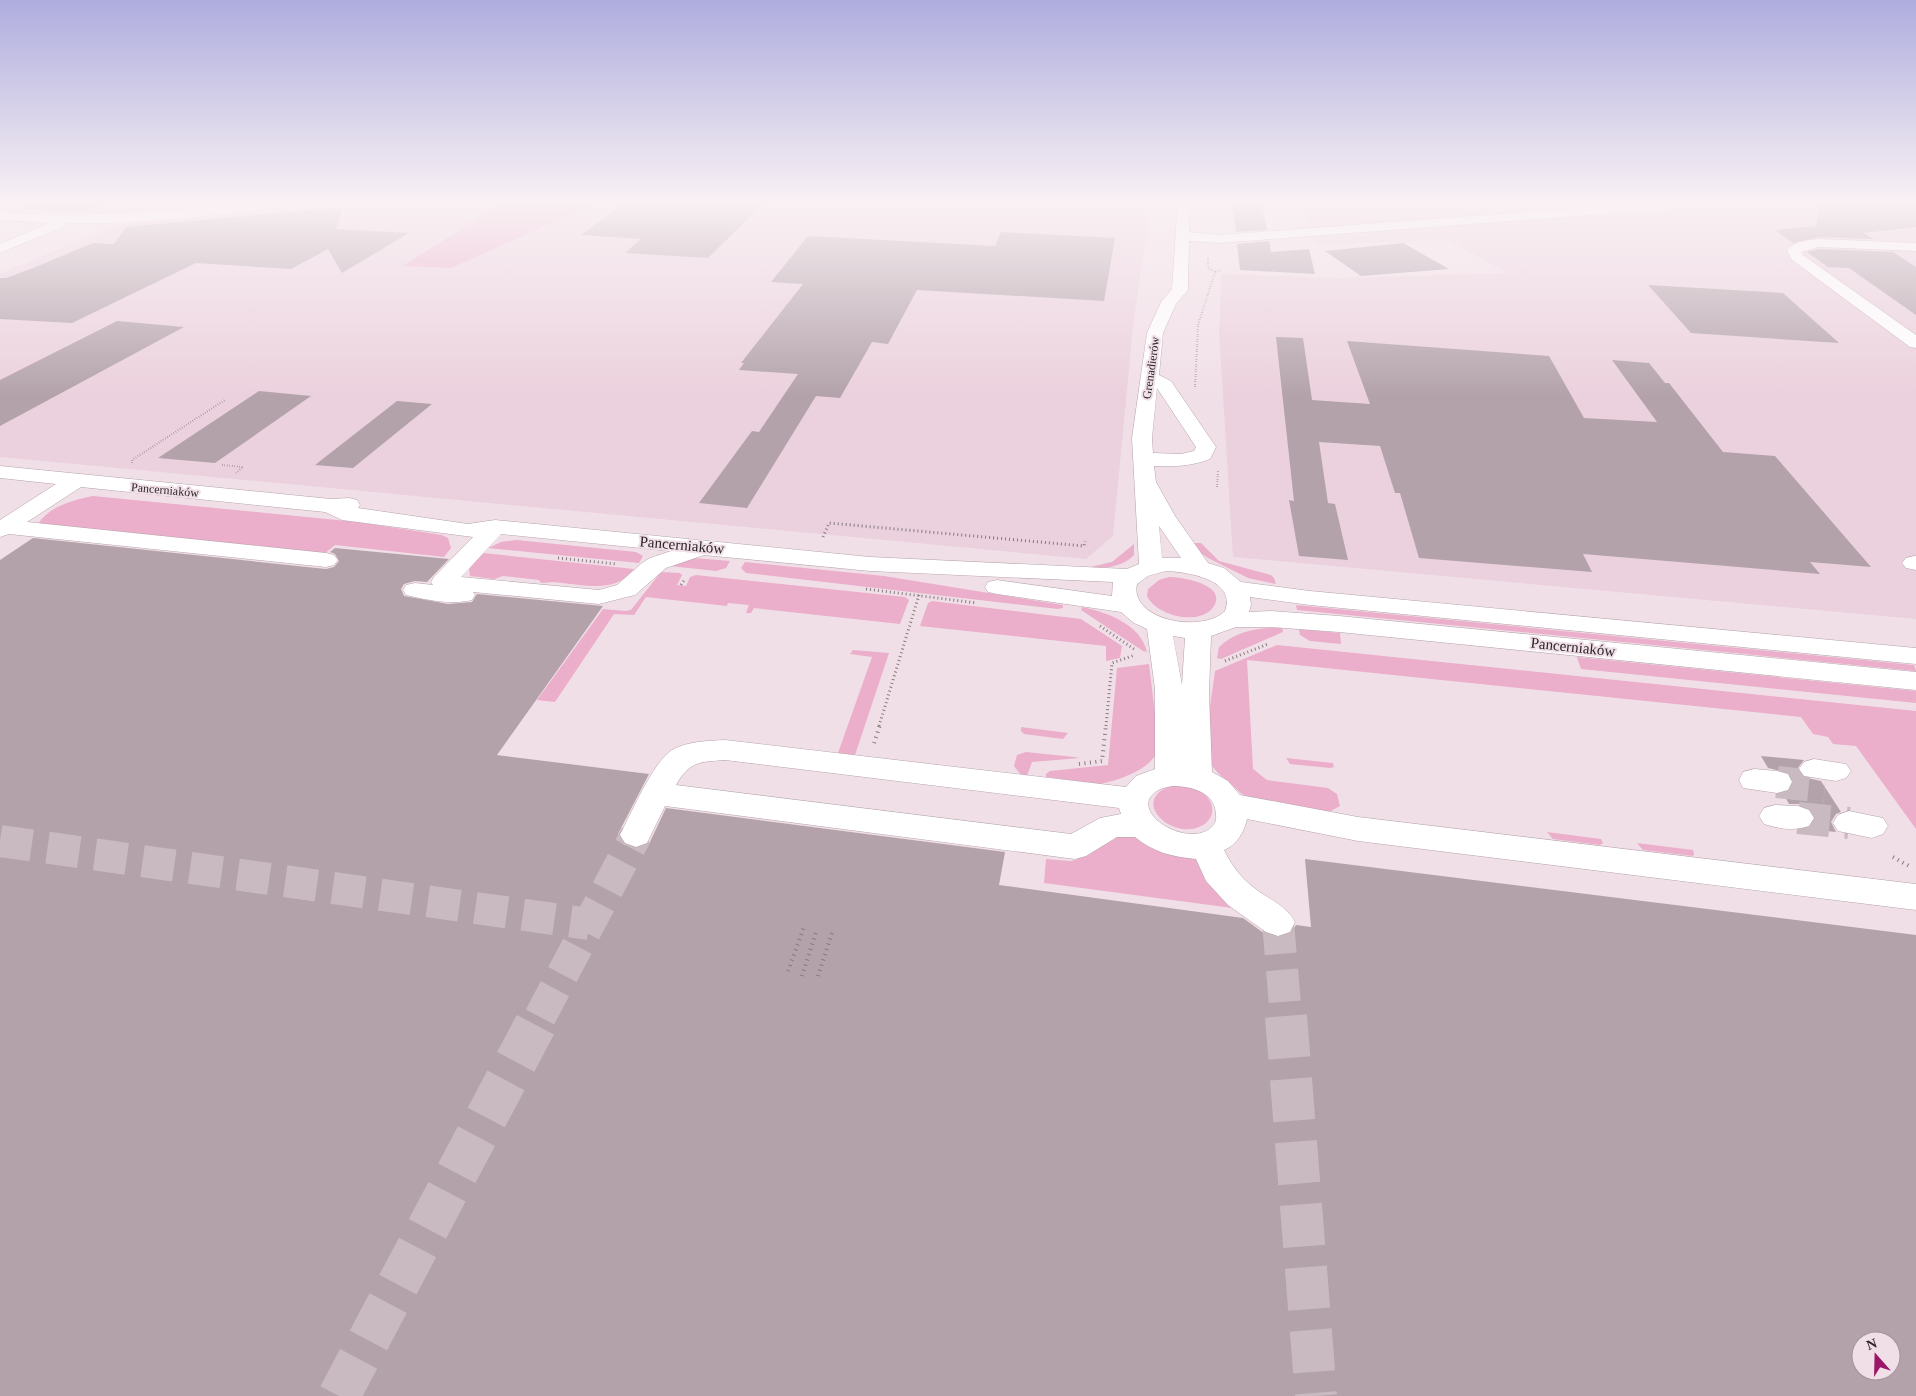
<svg xmlns="http://www.w3.org/2000/svg" width="1916" height="1396" font-family="Georgia,serif">
<style>
.built{fill:#ebd1dd}
.green{fill:#ebaecb}
.building{fill:#b3a2aa;fill-rule:evenodd}
.lines{fill:none;stroke-linecap:round;stroke-linejoin:round}
.minor-tunnel-far1{stroke:#c9bac1;stroke-width:32;stroke-dasharray:32 16;stroke-linecap:butt}
.minor-tunnel{stroke:#c9bac1;stroke-width:42;stroke-dasharray:42 21;stroke-linecap:butt}
.minor-casing{stroke:#b4a3aa;stroke-width:1}
.path-far2{stroke:#867a7f;stroke-width:2;stroke-dasharray:0.5 2;stroke-linecap:butt}
.path-far1{stroke:#867a7f;stroke-width:3;stroke-dasharray:1 3;stroke-linecap:butt}
.path{stroke:#867a7f;stroke-width:4;stroke-dasharray:1 4.5;stroke-linecap:butt}
.minor{fill:#fff;fill-rule:evenodd}
.labels{text-anchor:middle;stroke-width:4;stroke-linejoin:round;paint-order:stroke}
.far-street-label{font-size:12px;fill:#2b2528;stroke:#f1dfe7}
.street-label{font-size:15px;fill:#2b2528;stroke:#f1dfe7}
</style>
<rect width="100%" height="100%" fill="#f1dfe7"/>
<path class="built" d="M0,201h261l-102,9 -90,4 -69,-5z
M395,201h756l-18,126 -20,209 -27,23 -1086,-102v-183l116,-49z
M1298,201h618v418l-683,-62 -14,-226 3,-57 117,4 168,-5 -59,-33 -129,5 -21,-17 11,-2z"/>
<path class="green" d="M28,201h82l-27,10 -56,-1z
M505,201h97l-151,67 -48,-2z
M93,496l264,26 85,13 6,3 3,10 -7,9 -109,-12 -12,10 -285,-31c11,-18 36,-24 55,-28z
M516,540l120,12 7,4 -4,7 -151,-15 13,-6z
M1193,543h8l18,18 52,14 3,3 2,6 -28,-6 -40,-20 -6,-4z
M1134,544v11c-12,13 -31,13 -48,13l26,-6z
M483,553l151,16c-18,26 -54,15 -81,13l-12,1 -2,-3 -36,-4 -9,3 -24,-3 -1,-7z
M694,558l36,3 -4,7 -10,3 -46,-5z
M745,562l139,14 179,29v3l-5,1 -312,-36 -5,-5z
M661,572l19,1 2,2 -5,10 9,1 4,-9 6,-2 209,22 4,3 -9,24 -146,-16 -3,5h-5l3,-8 -21,-2 -1,3 -81,-9 -12,18 -20,-1 -59,88 -18,-2 66,-91 22,2 6,-1z
M1169,577c12,0 58,7 45,29 -13,21 -58,10 -67,-10l1,-7 11,-9z
M932,601l149,18 41,27 -2,12 -14,3v-15l-186,-20 8,-23z
M1296,605l618,60 2,6 -619,-61z
M1082,607c24,5 59,17 65,45l-4,-1 -62,-41z
M1274,628h8l1,4 -62,27 -4,-1 2,-11c15,-14 35,-19 55,-19z
M1299,629l41,4 1,11 -31,-3 -10,-6z
M1277,645l639,66v118l-60,-83 -23,-2 -5,-7 -15,-3 -12,-17 -554,-57 6,109 14,11 61,8 9,6 3,12 -11,6 -78,-13 -9,-5 -23,-20 -7,-8 -8,-17 11,-78z
M853,650l36,3 -34,102 -17,-2 34,-96 -22,-3z
M1577,657l339,34v12l-335,-34z
M1149,664l9,75c0,4 0,8 -1,12 -5,18 -40,30 -57,33l-54,-7v-3l4,-3 58,-6 9,-97z
M1021,727l47,6 -5,6 -39,-5 -3,-3z
M1026,752l48,5 6,1 -48,4 -5,14 -6,-1 -7,-9 3,-11z
M1286,758l47,5 1,4 -4,1 -40,-4z
M1174,785c7,1 14,1 20,3 19,6 27,30 5,39 -30,12 -71,-29 -25,-42z
M1547,832l54,7 2,4 -3,2 -47,-6z
M1133,833l61,21c9,24 28,38 46,55l-196,-26 2,-24 24,2 6,-1 32,-25z
M1637,843l56,7 1,4 -1,2 -50,-6z"/>
<path class="building" d="M627,201h139l-58,57 -83,-5 16,-14 -60,-4z
M1232,201h29l6,29 -31,2z
M1820,201h96v26l-53,6 11,6 -55,-2 -26,6 -18,-13 41,-4z
M343,207l-7,22 73,4 -67,40 -14,-24 -37,20 -95,-6 -124,60 -72,-4v-41h6l27,-10 60,-25 21,1 12,-17z
M1001,232l114,6 -11,63 -187,-11 -29,54 -16,-2 -32,56 -24,-2 -69,112 -48,-5 53,-72 7,1 39,-58 -59,-4 5,-7h-3l62,-79 -32,-2 37,-46 187,10z
M1269,241l2,11 38,-3 6,25 -75,-4 -3,-26z
M1403,243l46,26 -88,7 -36,-25z
M1819,249l74,3 23,15v48l-67,-47 -21,-1 -21,-15z
M1648,285l135,8 56,50 -148,-10z
M117,321l67,6 -184,99v-46z
M1276,337l27,1 9,62 58,4 -23,-63 202,15 35,62 73,4 -45,-62 37,3 16,20h4l54,69 52,4 96,111 -61,-5 10,12 -237,-20 9,18 -173,-14 -19,-65h-5l-15,-47 -61,-4 9,61 7,1 13,56 -49,-4 -10,-56 5,1z
M259,391l52,5 -96,67 -57,-5z
M397,401l35,3 -79,64 -38,-3z
M33,538l293,31 8,-2 5,-6 -4,-7 -5,-2 5,-4 114,11 -22,23 -12,-1 -11,3 -3,5 3,7 44,8 24,-2 5,-8 126,12 -106,149 152,19 -31,60 5,10 12,5 14,-5 17,-36 339,44 -6,33 244,33 22,16 12,4 14,-4 5,-9 15,2 -6,-68 611,76v461h-1916v-836zM1861,1341h30v30h-30z
M1761,756l43,4 -7,9 5,8 19,4 20,31 -5,2 -5,8 5,10 -30,-3 5,-2 5,-10 -6,-9 -11,-4h-10l-6,-11 7,-2 4,-8 -4,-10 -22,-5z"/>
<g class="lines">
<path class="minor-tunnel-far1" d="M1777,782l48,5
M1798,818l51,5
M0,841l589,83
M1278,922l8,95
M540,1017l96,-182"/>
<path class="minor-tunnel" d="M1286,1016l30,380
M339,1396l201,-380"/>
<defs>
<path id="minor" d="M269,201h46l-6,4c-80,8 -162,20 -243,18l-1,3 -65,27v-9l49,-21 -49,-3v-8c90,7 179,-2 269,-11z
M1178,201h12l-1,31 30,3 453,-34h57l-6,4 -504,38 -30,-2 -1,49 -12,14 -13,29 -4,42 12,6 45,66 -6,12c-18,7 -36,8 -56,7l2,16 19,34 33,47 16,5 17,14 69,9 606,57v16l-606,-59 -60,-8 1,8 -2,7 22,-1 68,5 577,56v18l-577,-58 -68,-5h-35l-25,9 -2,57 3,79 16,9 12,14 118,22 558,67v26l-558,-69 -111,-22c-3,13 -10,26 -23,31 7,14 16,27 29,37 15,12 33,18 42,35l-5,10 -12,4 -12,-4 -38,-27 -22,-24 -10,-22c-23,-2 -43,-7 -61,-22h-18l-31,19 -11,3 -410,-53 -18,37 -11,4 -11,-4 -5,-8c11,-21 33,-73 52,-85 16,-9 36,-9 53,-10l401,47 10,-11 19,-7v-80l-8,-60 -13,-6 -13,-11 -124,-18 -9,-2 -3,-5 3,-5 9,-2 115,16 1,-14 -243,-11 -166,-16 -38,13 -31,27 -36,9 -126,-12 2,3 -3,5c-19,5 -47,0 -66,-5l-3,-5 3,-5 9,-2 18,2 -2,-3 3,-5 39,-40 -131,-17 -17,-8 -244,-25 -54,35 299,31 8,2 4,5 -4,5 -8,2 -317,-33 -9,3v-17l56,-36 -56,-6v-12l331,33 18,-1 8,2 3,5 -2,3 110,16 27,-4 375,37 257,12 12,-5 -7,-126 15,-105 14,-31 11,-13zM1157,388l39,59 -2,4 -13,3 -28,-1 -1,-15zM1159,526l22,32h-19zM501,534l170,17 -21,7 -8,5 -25,22 -18,5 -138,-13zM1166,571c21,1 71,8 59,40 -23,23 -96,9 -88,-27l11,-8zM1173,636l12,2 -3,47zM725,760l394,48 2,6 -21,4 -29,16 -395,-49c14,-24 23,-23 49,-25zM1172,786c19,0 43,6 44,28 1,8 -2,12 -8,16 -26,16 -81,-20 -51,-39 4,-3 11,-4 15,-5z
M1819,239l97,4v8l-97,-4 -17,5 1,3 113,80v13l-6,-1 -118,-87 -5,-10c7,-9 21,-10 32,-11z
M1914,556h2v14l-10,-2 -4,-5 4,-5z
M1814,759l32,5 5,7 -5,7 -10,3 -32,-5 -5,-7 5,-7z
M1754,769l23,2 11,3 4,8 -4,8 -11,3 -34,-5 -4,-8 4,-8z
M1775,805l23,1 11,4 5,8 -5,8c-15,5 -30,3 -45,-2l-5,-8 5,-8z
M1849,811l34,7 5,8 -5,8 -11,4 -34,-7 -5,-8 5,-8z"/>
</defs>
<use href="#minor" class="minor-casing"/>
<path class="path-far2" d="M1272,215l-2,-5 25,-7 -1,-2
M1215,272l7,-2
M1195,387l3,-62 17,-53 -7,-4v-10
M132,463v-3l93,-60
M222,465l21,2 -7,6
M1217,487l1,-16"/>
<path class="path-far1" d="M823,537l6,-14 255,23 1,-5
M558,558l58,6
M681,585l4,-6
M866,589l111,14
M1100,626l34,23
M1225,661l43,-17
M879,726l40,-131
M1106,726l6,-63 23,-8"/>
<path class="path" d="M874,743l6,-18
M1079,764l23,-3 4,-36
M1893,857l16,9
M788,971l16,-44
M802,976l15,-47
M818,976l15,-46"/>
<use href="#minor" class="minor"/>
</g>
<linearGradient id="sky" x2="0" y2="1"><stop stop-color="#afadde"/><stop offset="0.51" stop-color="#f9f1f4"/><stop offset="1" stop-color="#f9f1f4" stop-opacity="0"/></linearGradient>
<rect width="1916" height="396" fill="url(#sky)"/>
<g class="labels">
<g class="far-street-label">
<text transform="translate(1151 368) rotate(-82)" y="4">Grenadierów</text>
<text transform="translate(165 490) rotate(5)" y="4">Pancerniaków</text>
</g>
<g class="street-label">
<text transform="translate(682 545) rotate(5)" y="5">Pancerniaków</text>
<text transform="translate(1573 647) rotate(6)" y="5">Pancerniaków</text>
</g>
</g>
<g transform="translate(1876 1356) rotate(340)"><circle r="24" fill="#f1dfe7" stroke="#a2959b"/>
<path d="M0-4L9 19L0 12L-9 19Z" fill="#9a1669"/>
<text y="-8" font-size="14" font-weight="bold" text-anchor="middle" fill="#2b2528">N</text>
</g>
</svg>
